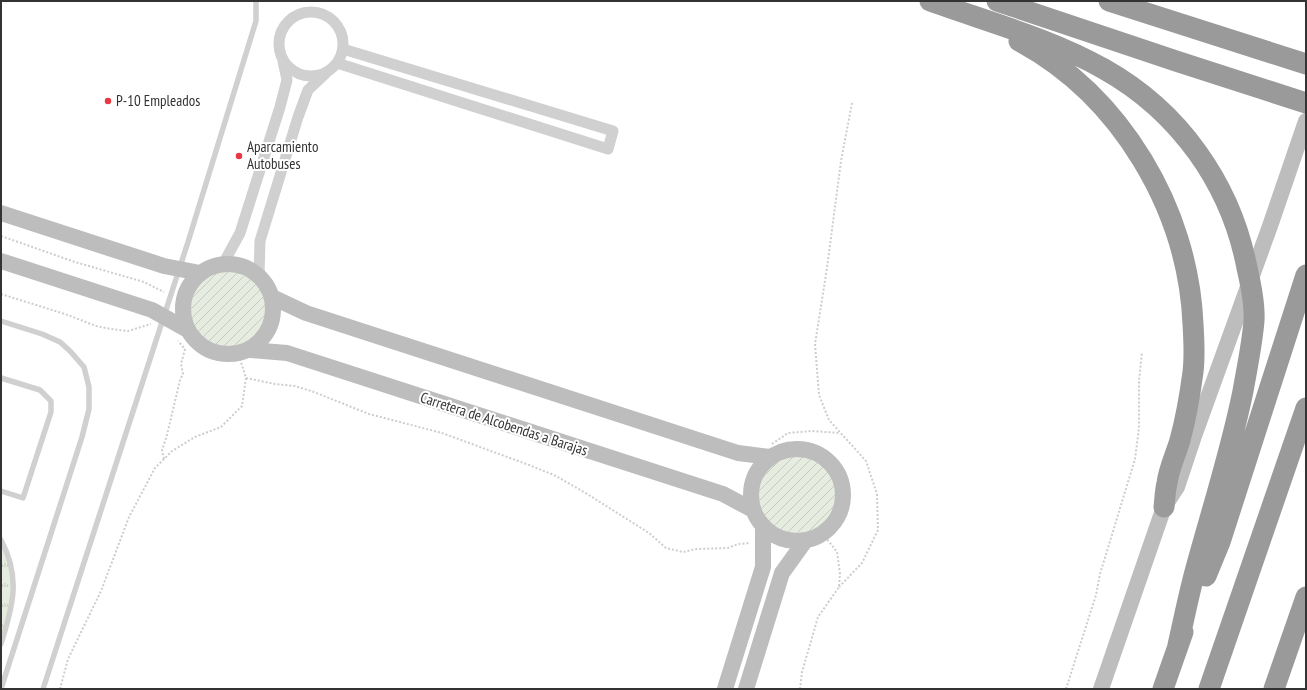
<svg xmlns="http://www.w3.org/2000/svg" width="1307" height="690" font-family="'PT Sans Narrow',sans-serif">
<style>
.grass{fill:url(#grass-tufts)}
.garden{fill:url(#garden-furrows)}
.lines{fill:none;stroke-linecap:round;stroke-linejoin:round}
.path{stroke:#cdcdcd;stroke-width:2;stroke-dasharray:2 2;stroke-linecap:butt}
.lane{stroke:#d0d0d0;stroke-width:5.5}
.street{stroke:#d0d0d0;stroke-width:11}
.secondary{stroke:#bdbdbd;stroke-width:16}
.highway{stroke:#9a9a9a;stroke-width:21}
.poi-dot{fill:#e63946;stroke:#fff;stroke-width:1.5}
.labels{text-anchor:middle;stroke-width:4;stroke-linejoin:round;paint-order:stroke}
.poi-label{font-size:15px;fill:#333;stroke:#fff;text-anchor:start}
.street-label{font-size:15px;fill:#333;stroke:#fff}
</style>
<defs>
<pattern id="grass-tufts" width="24" height="20" patternUnits="userSpaceOnUse"><rect width="24" height="20" fill="#e6ecdf"/><path d="M3 7l-1-3M5 7V3M7 7l1-3M15 17l-1-3M17 17v-4M19 17l1-3" fill="none" stroke="#c6cbc0"/></pattern>
<pattern id="garden-furrows" width="10" height="10" patternUnits="userSpaceOnUse"><rect width="10" height="10" fill="#e6ecdf"/><path d="M-1 1l2-2M0 10L10 0M9 11l2-2" fill="none" stroke="#c6cbc0"/></pattern>
</defs>
<rect width="100%" height="100%" fill="#fff"/>
<path class="grass" d="M1,540l5,9 8,47 -13,43z"/>
<path class="garden" d="M188 310a39 39 0 1 1 78 0a39 39 0 1 1-78 0Z
M758 495a39 39 0 1 1 78 0a39 39 0 1 1-78 0Z"/>
<g class="lines">
<path class="path" d="M1,236l74,26 69,20 20,10
M1,294l67,21 28,11 15,3 17,2 23,-7
M177,298l6,3
M246,378l29,6 20,2 19,6 55,22 73,19 87,32 25,10 30,17 65,41 17,15 17,4 13,-3 32,-1 10,-4 12,-1
M772,444l16,-11 24,-2 28,2
M164,459l-2,-9 5,-15 13,-55 3,-6 -2,-10 4,-15 -7,-8
M839,587l23,-24 16,-33 -1,-36 -11,-33 -37,-41 -10,-25 -4,-51 12,-76 14,-107 11,-58
M60,689l8,-30 33,-68 28,-74 26,-49 17,-17 23,-14 26,-10 21,-21 4,-28 -7,-22
M800,689l2,-17 16,-55 21,-30 1,-13 -3,-22 -14,-18
M1066,689l30,-94 4,-21 35,-115 4,-31v-47l3,-29"/>
<path class="lane" d="M1,321l41,13 18,8 10,9 14,16 5,20v22l-7,28 -81,252
M1,378l39,12 11,11v11l-28,86 -22,-7
M1,540c20,37 12,66 0,104
M43,689l145,-447 68,-221v-20"/>
<path class="street" d="M279 44a32 32 0 1 1 64 0a32 32 0 1 1-64 0Z
M337,63l271,86 5,-18 -270,-82
M223,264l17,-31 40,-126 7,-27 -4,-19
M259,276l1,-35 38,-124 10,-27 18,-17"/>
<path class="secondary" d="M1,213l163,53 36,7
M1,261l151,49 34,19
M183 309a45 45 0 1 1 90 0a45 45 0 1 1-90 0Z
M272,297l34,16 432,140 32,4
M251,350l36,3 436,141 30,16
M751 495a46 46 0 1 1 92 0a46 46 0 1 1-92 0Z
M725,689l38,-122v-41
M746,689l36,-116 23,-32
M1101,689l63,-182 13,-20 17,-51 76,-210 36,-105"/>
<path class="highway" d="M930,1c58,21 119,37 174,68 75,42 127,115 143,199 4,17 8,36 7,53 -2,24 -7,47 -11,70 -12,60 -31,118 -47,177 -7,25 -12,51 -18,77
M997,1l179,60 130,42
M1109,1l197,63
M1019,41c102,55 169,168 174,283 1,16 2,32 0,48 -3,23 -7,46 -13,68 -4,14 -11,28 -13,43 -2,8 -2,16 -3,24
M1206,576l14,-34 86,-267
M1163,689l20,-57
M1209,689l97,-281
M1274,689l32,-92"/>
</g>
<g class="poi-dot">
<circle cx="108" cy="101" r="4"/>
<circle cx="239" cy="156" r="4"/>
</g>
<g class="labels">
<g class="poi-label">
<text x="116" y="106">P-10 Empleados</text>
<text x="247" y="152">Aparcamiento<tspan x="247" dy="17">Autobuses</tspan></text>
</g>
<g class="street-label">
<text transform="translate(504 424) rotate(18)" y="5">Carretera de Alcobendas a Barajas</text>
</g>
</g>
<rect width="1307" height="690" fill="none" stroke="#333333" stroke-width="4"/>
</svg>
